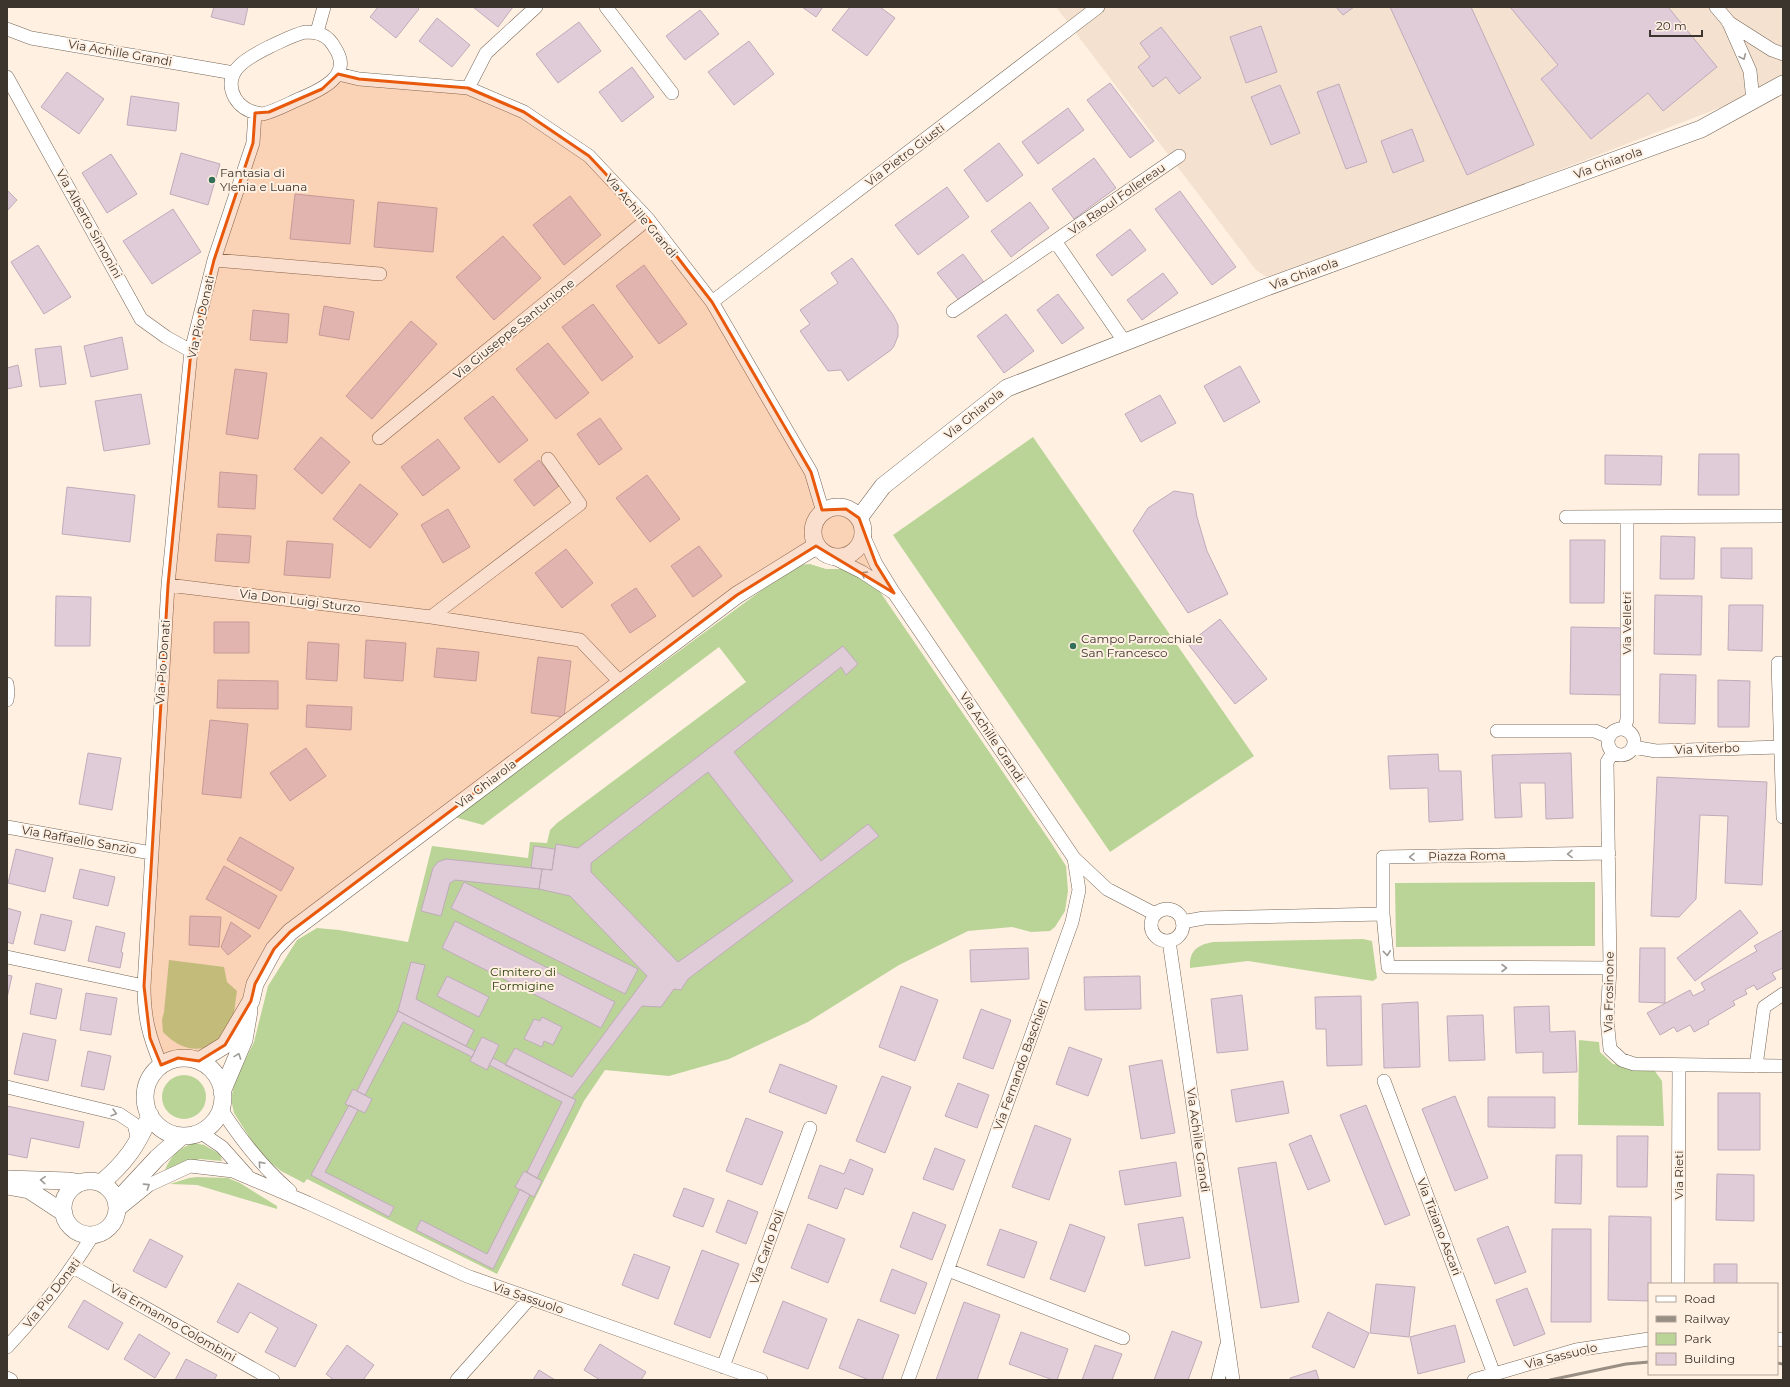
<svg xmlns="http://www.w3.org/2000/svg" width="1790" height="1387" font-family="Montserrat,sans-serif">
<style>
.built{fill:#f4e1cf}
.green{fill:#bad497}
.building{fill:#e0cbd9;stroke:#bfabb9;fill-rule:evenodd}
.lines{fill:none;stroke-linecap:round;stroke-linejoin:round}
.minor-casing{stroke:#766757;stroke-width:14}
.tertiary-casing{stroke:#766757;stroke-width:18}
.minor{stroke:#fff;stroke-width:13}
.tertiary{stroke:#fff;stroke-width:17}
.rail{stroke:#988e83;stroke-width:3}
.oneway{stroke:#9e9a96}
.marked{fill:#e8590c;fill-opacity:0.2;stroke:#e8590c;stroke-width:3;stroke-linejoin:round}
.poi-dot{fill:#346f59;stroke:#fff0e2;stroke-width:1.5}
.labels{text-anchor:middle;stroke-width:4;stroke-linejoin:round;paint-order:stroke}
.street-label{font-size:12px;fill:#3c352e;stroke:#fff0e2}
.poi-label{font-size:12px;fill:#3c352e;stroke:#fff0e2;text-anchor:start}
.park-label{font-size:12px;fill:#2f410c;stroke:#fff0e2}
</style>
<rect width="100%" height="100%" fill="#fff0e2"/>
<path class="built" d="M1056,7h727v76l-486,189 -22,6 -10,-2 -9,-6z"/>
<path class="green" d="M1033,437l221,319 -144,96 -217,-317z
M810,564l16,5h21l25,11 180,264 14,22 2,25 -3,20 -10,16 -5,4 -19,1 -19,-5 -44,4 -69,34 -91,57 -79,37 -60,17 -64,-6 -21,31 -87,173 -190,-95 -3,4 -23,-12 -20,-16 -27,-42 -3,-14 4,-18 19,-39 14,-56 29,-46 20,-12 22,2 69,12 24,-96 96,12 2,-16 17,1 3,-13 7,-7 189,-141 -27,-35 -236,178 -29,-8 342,-252z
M1595,882v64l-199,1 -1,-64z
M1363,939l9,2 5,37 -4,3 -125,-20 -58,7c-1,-18 8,-23 23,-26z
M169,960l55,7 3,15 10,9c-2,10 -2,24 -6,33 -17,30 -44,33 -68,8l-1,-12 2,-8z
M1579,1040l20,2 1,10 13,12 41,6 8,11 2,45 -86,-1z
M162 1097a22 22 0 1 1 44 0a22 22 0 1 1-44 0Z
M194,1143l10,2 16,9 2,7 -22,-2 -35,11c6,-15 14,-22 29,-27z
M197,1177l31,1 12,5 37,23v3l-80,-24 -27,-1 19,-6z"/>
<path class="building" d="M214,7h34l-4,18 -33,-8z
M378,7h39l2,2 -23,29 -26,-21z
M473,7h40l-15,20z
M802,7h21l-7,10z
M850,7h30l15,11 -28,38 -35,-26z
M1336,7h18l-11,8z
M1390,7h81l63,138 -67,30z
M1510,7h158l49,60 -54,44 -15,-18 -57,46 -50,-60 17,-14z
M700,10l19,24 -34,26 -19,-24z
M437,18l33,27 -18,22 -33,-26z
M579,22l22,29 -43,32 -22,-29z
M1261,26l16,46 -31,11 -16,-46z
M1161,27l40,51 -22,16 -13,-17 -13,10 -15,-20 12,-10 -10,-14z
M749,41l25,33 -40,31 -26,-33z
M632,67l22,30 -32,25 -23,-30z
M67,72l37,27 -25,35 -38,-27z
M1110,83l44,58 -24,17 -43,-58z
M1339,84l28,78 -21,7 -29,-77z
M1280,85l20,48 -29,12 -20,-48z
M131,96l48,7 -3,28 -49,-6z
M1068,108l16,22 -46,34 -16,-22z
M1412,129l12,32 -31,12 -12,-32z
M999,143l24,32 -36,27 -23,-32z
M181,153l39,11 -12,41 -38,-11z
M111,154l26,40 -30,19 -25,-40z
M1094,158l22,30 -42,31 -22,-30z
M947,187l22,30 -51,38 -23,-30z
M7,190l10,10 -10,11z
M1180,191l56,76 -24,18 -57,-76z
M295,194l59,6 -4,44 -60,-5z
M570,196l31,39 -37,30 -31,-40z
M378,202l59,6 -4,44 -59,-5z
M1030,202l19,26 -38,29 -20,-26z
M173,209l28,43 -49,32 -29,-43z
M1130,229l16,21 -34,26 -16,-21z
M503,236l38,42 -47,42 -38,-43z
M38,245l33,52 -27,17 -33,-52z
M963,254l23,31 -25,18 -24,-30z
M852,258l41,57 5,10v11l-4,10 -3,4 -43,31 -7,-11 -13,1 -28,-40 10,-7 -10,-14 38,-27 -7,-10z
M644,265l43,59 -28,20 -43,-58z
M1163,273l15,20 -36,27 -15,-20z
M1058,294l26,34 -22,16 -25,-34z
M593,304l40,53 -31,24 -40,-54z
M324,306l30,6 -5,28 -30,-5z
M253,310l36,4 -2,29 -37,-3z
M1006,314l28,37 -30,22 -27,-37z
M411,321l26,23 -65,75 -26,-23z
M122,337l6,32 -37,8 -7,-31z
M548,343l41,50 -33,26 -40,-50z
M61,346l5,38 -26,3 -5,-38z
M18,365l4,21 -15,3v-21z
M1240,366l20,36 -36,20 -20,-36z
M235,369l32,4 -9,66 -32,-5z
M141,394l9,50 -46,7 -9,-50z
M1160,395l16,28 -35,19 -16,-28z
M493,396l35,44 -29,23 -35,-45z
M600,418l22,31 -23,16 -22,-31z
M321,437l29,25 -28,32 -28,-25z
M438,439l22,29 -37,28 -22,-29z
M1699,454h40v41h-41z
M1605,455l57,1 -1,29 -56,-1z
M539,460l20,26 -25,20 -20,-26z
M220,472l37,3 -2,34 -37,-2z
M647,475l33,44 -30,23 -34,-44z
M360,484l38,30 -28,34 -37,-29z
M67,487l68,8 -5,47 -68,-8z
M1174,491l19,3 4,23 10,34 21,43 -40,19 -55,-82 15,-23z
M448,509l22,38 -27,16 -22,-38z
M217,534l34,2 -2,27 -34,-2z
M1661,536l34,1 -1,42h-34z
M1570,540h35l-1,63h-34z
M287,541l46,3 -3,34 -46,-3z
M699,546l23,30 -29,21 -22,-31z
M1721,548h31v31l-31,-1z
M566,549l27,34 -31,25 -27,-35z
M636,588l20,28 -26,17 -19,-28z
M1655,595l47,1 -1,59 -47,-1z
M56,596l35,1 -1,49h-35z
M1729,605h34l-1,46 -34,-1z
M1220,619l47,60 -32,25 -47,-60z
M214,622h35v31h-35z
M1571,627l52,1 -1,67 -52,-1z
M366,640l40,3 -3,38 -39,-3z
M308,642l31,2 -2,37 -31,-2z
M843,646l15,18 -12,11 -5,-8 -107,85 87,109 47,-37 11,12 -191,143 -7,11 -7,-1 -13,18 -19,-1 -70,92 -67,-33 10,-17 57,29 75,-101 -77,-80 -31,-7 3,-20 10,1 4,-26 22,4zM708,772l85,109 -115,81 -87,-90v-9z
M437,648l42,4 -3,29 -42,-4z
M538,657l33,4 -7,56 -33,-4z
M1660,674l36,1 -1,49 -36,-1z
M218,680l60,1v28l-61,-1z
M1718,680l32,1 -1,46h-31z
M307,705l45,2 -1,23 -45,-3z
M210,720l38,4 -7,74 -39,-4z
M306,748l20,28 -36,25 -20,-28z
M88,753l33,5 -9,52 -33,-6z
M1571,753l2,65 -27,1 -1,-36h-25l2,34 -27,1 -3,-63z
M1438,754l1,17h22l2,49 -34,2 -1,-34 -38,1 -2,-33z
M1657,777l110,5 -5,103 -37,-2 3,-67 -28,-1 -4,84 -17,18 -28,-1z
M240,837l54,31 -13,23 -54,-31z
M534,846l21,3 -3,21 -21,-2z
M16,849l37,9 -8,34 -37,-9z
M446,859l96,10 -3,20 -84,-9 -5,3 -9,33 -20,-5 12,-43 5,-6z
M224,866l53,30 -18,33 -53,-30z
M80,869l35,8 -7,29 -35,-8z
M464,882l174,87 -13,25 -174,-86z
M7,908l14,4 -8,32 -6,-2z
M1740,910l18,23 -63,48 -18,-23z
M41,914l31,7 -7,30 -31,-7z
M190,916l31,1 -2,30 -30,-2z
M455,921l160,81 -14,26 -159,-80z
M231,922l20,14 -23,19 -7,-8z
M96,926l29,7 -4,19 2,1 -3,15 -32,-7z
M1783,930v38l-11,5 4,6 -19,11 -3,-5 -9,5 2,4 -14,7 2,4 -27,16 1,3 -15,8 -4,-7 -13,7 -3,-5 -14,8 -13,-22 43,-23 3,6 12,-6 -4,-7 56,-32 -3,-5z
M1028,948l1,31 -58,3 -1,-32z
M1640,948h25v55l-26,-1z
M411,962l14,3 -9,34 58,31 -8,16 -68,-35z
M7,975l5,1 -5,22z
M447,976l42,21 -10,20 -42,-21z
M1140,976l1,33 -56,1 -1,-33z
M36,983l26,6 -6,30 -26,-5z
M901,986l37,14 -23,61 -36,-14z
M86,993l31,5 -6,37 -31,-5z
M1242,995l6,55 -31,3 -6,-54z
M1361,996l1,69 -35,1 -1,-37h-10l-1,-32z
M1418,1002l2,65 -36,1 -2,-64z
M1549,1006l1,26 25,-1 2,41 -34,1v-21l-27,1 -2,-46z
M981,1009l30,11 -18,49 -30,-11z
M398,1011l77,40 -3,6 -69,-35 -38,73 -8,-4z
M1483,1015l2,45 -36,1 -2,-45z
M542,1017l20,10 -9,18 -9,-4 -2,6 -18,-8 10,-20 6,2z
M23,1033l33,7 -8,41 -34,-7z
M482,1037l17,8 -12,25 -17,-9z
M1069,1047l33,12 -14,37 -32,-12z
M88,1051l23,5 -7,34 -23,-4z
M493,1058l83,42 -39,78 -10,-6 35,-70 -73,-37z
M1162,1060l13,73 -34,6 -12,-73z
M780,1064l57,22 -11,28 -57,-22z
M882,1076l29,11 -26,66 -29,-12z
M1283,1081l6,32 -53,9 -5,-32z
M958,1083l31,12 -12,33 -32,-12z
M353,1089l19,10 -7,14 -20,-9z
M1718,1093h42v57h-42z
M1455,1096l33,82 -33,13 -33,-82z
M1488,1097h67v31l-67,-1z
M349,1105l9,5 -33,62 69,35 -5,10 -78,-42z
M1366,1105l44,110 -25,10 -45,-110z
M7,1106l77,16 -5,26 -48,-10 -4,20 -20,-4z
M746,1118l37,14 -21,53 -36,-14z
M1035,1125l36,14 -22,61 -37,-13z
M1311,1135l19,46 -22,9 -19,-46z
M1617,1136h31l-1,51h-30z
M935,1148l30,12 -12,30 -30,-11z
M1556,1155h26l-1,49 -26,-1z
M850,1159l23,10 -10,26 -18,-7 -8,21 -29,-11 12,-33 24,9z
M1176,1162l5,34 -56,9 -6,-34z
M1276,1162l23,140 -38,6 -23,-140z
M524,1171l18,10 -8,16 -19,-10z
M1717,1174l37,1v46l-38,-1z
M684,1188l30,11 -11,28 -30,-11z
M520,1189l10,6 -37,74 -77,-39 5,-10 66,34z
M728,1200l30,12 -12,32 -30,-12z
M913,1212l33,13 -14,35 -32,-13z
M1609,1216l42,1v67h-2v17l-41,-1z
M1183,1217l7,41 -45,8 -7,-42z
M808,1224l37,15 -17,44 -37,-15z
M1070,1224l35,13 -20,55 -35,-13z
M1508,1226l18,46 -31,12 -18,-45z
M1000,1229l37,13 -13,36 -37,-13z
M1552,1229h39v93h-40z
M150,1239l33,17 -17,32 -33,-17z
M702,1250l37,14 -29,74 -36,-14z
M634,1254l36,13 -12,32 -36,-14z
M1714,1264h23v20h-23z
M892,1269l35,14 -12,31 -35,-13z
M238,1283l79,42 -22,42 -30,-15 13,-24 -28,-16 -12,21 -21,-11z
M1376,1284l39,3 -6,50 -39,-4z
M1527,1288l18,46 -31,12 -18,-46z
M84,1300l39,23 -15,27 -40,-23z
M783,1301l44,18 -19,50 -45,-17z
M964,1302l36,13 -23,65h-41z
M1328,1312l41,21 -15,35 -42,-21z
M858,1319l41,16 -17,45h-13l-30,-12z
M1455,1325l10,37 -47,12 -8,-37z
M1172,1331l30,11 -14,38h-34z
M1021,1332l47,17 -11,31h-4l-44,-16z
M139,1334l31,19 -15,25 -31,-19z
M600,1344l46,28 -5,8h-41l-16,-10z
M347,1345l27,20 -11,15h-29l-8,-6z
M1095,1345l27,9 -10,26h-30z
M186,1359l31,16 -3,5h-39z
M539,1370l16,10h-22z
M1316,1370l3,10h-28l-1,-2z"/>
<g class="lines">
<defs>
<path id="minor" d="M606,7l66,86
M1716,7l12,14 22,50 3,30
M1728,22l44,28 11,4
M7,29l24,9 203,35
M305,32c14,0 23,3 30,16 19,29 -17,43 -38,52 -11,5 -22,11 -34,14 -11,-1 -22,-6 -28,-16 -15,-28 16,-42 36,-52 11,-5 22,-11 34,-14z
M317,32l7,-25
M338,74l21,5 109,9 56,24 65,44 59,63 64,83 99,170 12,40
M7,77l134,242 25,18 25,14
M468,88l18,-35 50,-46
M1055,241l69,100
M214,260l166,14
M712,302l386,-295
M953,311l226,-155
M379,438l269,-219
M1566,517l217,-1
M863,535l13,29 16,26
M832,557l30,15 32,21 180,265 33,31 48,25
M168,585l263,32 149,23 41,43
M431,617l149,-113 -32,-45
M1783,663h-5l5,154
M7,684l1,8 -1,8
M1608 742a13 13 0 1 1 26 0a13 13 0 1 1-26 0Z
M1624,729l3,-9v-203
M1497,731h98l14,6
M1633,747l23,4 127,-4
M1613,752l-6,10 3,206 -3,51 3,30 12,11 12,4 149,2
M7,827l144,26
M1609,853l-226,4v57l5,53 222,1
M1151 925a16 16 0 1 1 32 0a16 16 0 1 1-32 0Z
M1182,922l22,-4 179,-4
M1169,941l64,439
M7,957l137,29
M161,1065c-12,-29 -17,-47 -17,-79l24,-401 23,-234 23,-91 39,-117 2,-30
M1756,1066l8,-59 19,-13
M1384,1081l110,293
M7,1087l112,27 15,10 4,17
M221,1109c20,31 41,58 69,82
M200,1132l22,15 25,28
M117,1211l32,-26 41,-19 43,5 75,32 159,73 294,104
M73,1267l200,113
M948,1270l175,68
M1678,1284l1,-219
M1777,1339l6,1
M7,1347c32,-34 61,-72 86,-112
M723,1367l87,-239
M7,1378l4,2
M457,1380l72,-81
M908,1380l164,-458 7,-32 -5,-32
M1218,1380l8,-33
M1474,1380l102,-30 73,-11"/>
<path id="tertiary" d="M813 532a25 25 0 1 1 50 0a25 25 0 1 1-50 0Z
M859,518l24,-32 124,-98 257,-100 437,-159 82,-45
M145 1097a39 39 0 1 1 78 0a39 39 0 1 1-78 0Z
M199,1061l26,-16 26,-44 4,-17 19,-35 16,-17 447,-337 79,-49
M222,1092l22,-52 5,-29
M7,1179l61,2 12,2
M63 1208a27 27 0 1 1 54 0a27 27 0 1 1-54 0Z
M101,1183c24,-20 37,-38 49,-68
M7,1186l22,4 35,23
M117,1201l40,-43 25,-22"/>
</defs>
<use href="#minor" class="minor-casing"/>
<use href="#tertiary" class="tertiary-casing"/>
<use href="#minor" class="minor"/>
<use href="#tertiary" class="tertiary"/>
<path class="rail" d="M1777,1363l6,1
M1550,1380l76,-16 23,-2"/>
</g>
<defs><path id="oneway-chevron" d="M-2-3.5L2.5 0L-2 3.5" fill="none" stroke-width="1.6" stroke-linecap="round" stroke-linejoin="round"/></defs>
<g class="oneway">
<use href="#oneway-chevron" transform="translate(1743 57) rotate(66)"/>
<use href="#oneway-chevron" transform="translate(864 574) rotate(-149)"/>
<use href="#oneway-chevron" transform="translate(1570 854) rotate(179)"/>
<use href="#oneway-chevron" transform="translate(1412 857) rotate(179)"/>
<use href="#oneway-chevron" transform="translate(1387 953) rotate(84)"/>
<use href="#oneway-chevron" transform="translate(1504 968)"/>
<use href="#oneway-chevron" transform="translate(238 1056) rotate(-70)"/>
<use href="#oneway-chevron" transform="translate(114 1113) rotate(16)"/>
<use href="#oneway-chevron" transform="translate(261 1164) rotate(-131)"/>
<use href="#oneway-chevron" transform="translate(43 1180) rotate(-177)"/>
<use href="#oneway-chevron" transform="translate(147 1186) rotate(-33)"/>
</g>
<path class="marked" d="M338,74l21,5 109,9 56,24 65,44 59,63 64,83 99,170 11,38 24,-1 13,9 17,46 18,29 -78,-47 -79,49 -447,337 -16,17 -19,35 -4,17 -26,44 -26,16 -21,-3 -17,7 -11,-27 -6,-52 24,-401 23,-234 23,-91 39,-117 2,-30 14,-1 53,-23z"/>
<g class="poi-dot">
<circle cx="212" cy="180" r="4"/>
<circle cx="1073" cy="646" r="4"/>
</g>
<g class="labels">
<g class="street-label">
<text transform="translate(120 53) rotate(10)" y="4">Via Achille Grandi</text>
<text transform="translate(905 155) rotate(-37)" y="4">Via Pietro Giusti</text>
<text transform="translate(1608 163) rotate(-20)" y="4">Via Ghiarola</text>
<text transform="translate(1117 199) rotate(-35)" y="4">Via Raoul Follereau</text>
<text transform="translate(641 216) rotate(50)" y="4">Via Achille Grandi</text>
<text transform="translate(89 224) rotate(61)" y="4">Via Alberto Simonini</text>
<text transform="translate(1304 274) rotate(-20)" y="4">Via Ghiarola</text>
<text transform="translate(201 317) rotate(-77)" y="4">Via Pio Donati</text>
<text transform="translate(514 329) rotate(-39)" y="4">Via Giuseppe Santunione</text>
<text transform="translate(974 414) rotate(-39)" y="4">Via Ghiarola</text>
<text transform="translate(300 601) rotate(7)" y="4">Via Don Luigi Sturzo</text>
<text transform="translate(1627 623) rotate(-90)" y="4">Via Velletri</text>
<text transform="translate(163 662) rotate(-86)" y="4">Via Pio Donati</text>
<text transform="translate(992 737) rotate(56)" y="4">Via Achille Grandi</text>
<text transform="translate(1707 749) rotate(-2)" y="4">Via Viterbo</text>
<text transform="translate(486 784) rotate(-37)" y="4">Via Ghiarola</text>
<text transform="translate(79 840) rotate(10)" y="4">Via Raffaello Sanzio</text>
<text transform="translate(1467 856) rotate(-1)" y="4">Piazza Roma</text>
<text transform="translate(1609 992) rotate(-89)" y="4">Via Frosinone</text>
<text transform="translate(1021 1065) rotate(-70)" y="4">Via Fernando Baschieri</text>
<text transform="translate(1198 1140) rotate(82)" y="4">Via Achille Grandi</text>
<text transform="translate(1679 1175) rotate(-90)" y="4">Via Rieti</text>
<text transform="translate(1439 1227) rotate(69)" y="4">Via Tiziano Ascari</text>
<text transform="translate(767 1247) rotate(-70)" y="4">Via Carlo Poli</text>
<text transform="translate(52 1293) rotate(-52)" y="4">Via Pio Donati</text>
<text transform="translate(528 1298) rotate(19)" y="4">Via Sassuolo</text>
<text transform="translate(173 1323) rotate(30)" y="4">Via Ermanno Colombini</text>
<text transform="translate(1561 1356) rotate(-14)" y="4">Via Sassuolo</text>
</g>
<g class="poi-label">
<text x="220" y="177">Fantasia di<tspan x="220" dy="14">Ylenia e Luana</tspan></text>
<text x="1081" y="643">Campo Parrocchiale<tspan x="1081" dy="14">San Francesco</tspan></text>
</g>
<g class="park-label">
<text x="523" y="976">Cimitero di<tspan x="523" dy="14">Formigine</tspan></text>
</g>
</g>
<rect width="1790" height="1387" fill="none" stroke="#3c352e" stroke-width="16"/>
<rect x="1648" y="1283" width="130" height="92" fill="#fff0e2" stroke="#b1a59a"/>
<rect x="1656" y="1296" width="20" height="6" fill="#ffffff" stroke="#b1a59a"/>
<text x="1684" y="1303" font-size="12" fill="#3c352e">Road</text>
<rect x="1656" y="1316" width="20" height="6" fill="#988e83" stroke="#b1a59a"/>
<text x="1684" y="1323" font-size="12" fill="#3c352e">Railway</text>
<rect x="1656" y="1333" width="20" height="12" fill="#bad497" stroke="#b1a59a"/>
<text x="1684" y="1343" font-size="12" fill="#3c352e">Park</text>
<rect x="1656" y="1353" width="20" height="12" fill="#e0cbd9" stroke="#b1a59a"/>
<text x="1684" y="1363" font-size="12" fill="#3c352e">Building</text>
<path d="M1650 30v6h52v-6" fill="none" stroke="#3c352e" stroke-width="2"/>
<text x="1656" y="30" font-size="12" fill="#3c352e" stroke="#fff0e2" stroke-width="3" paint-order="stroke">20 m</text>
</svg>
